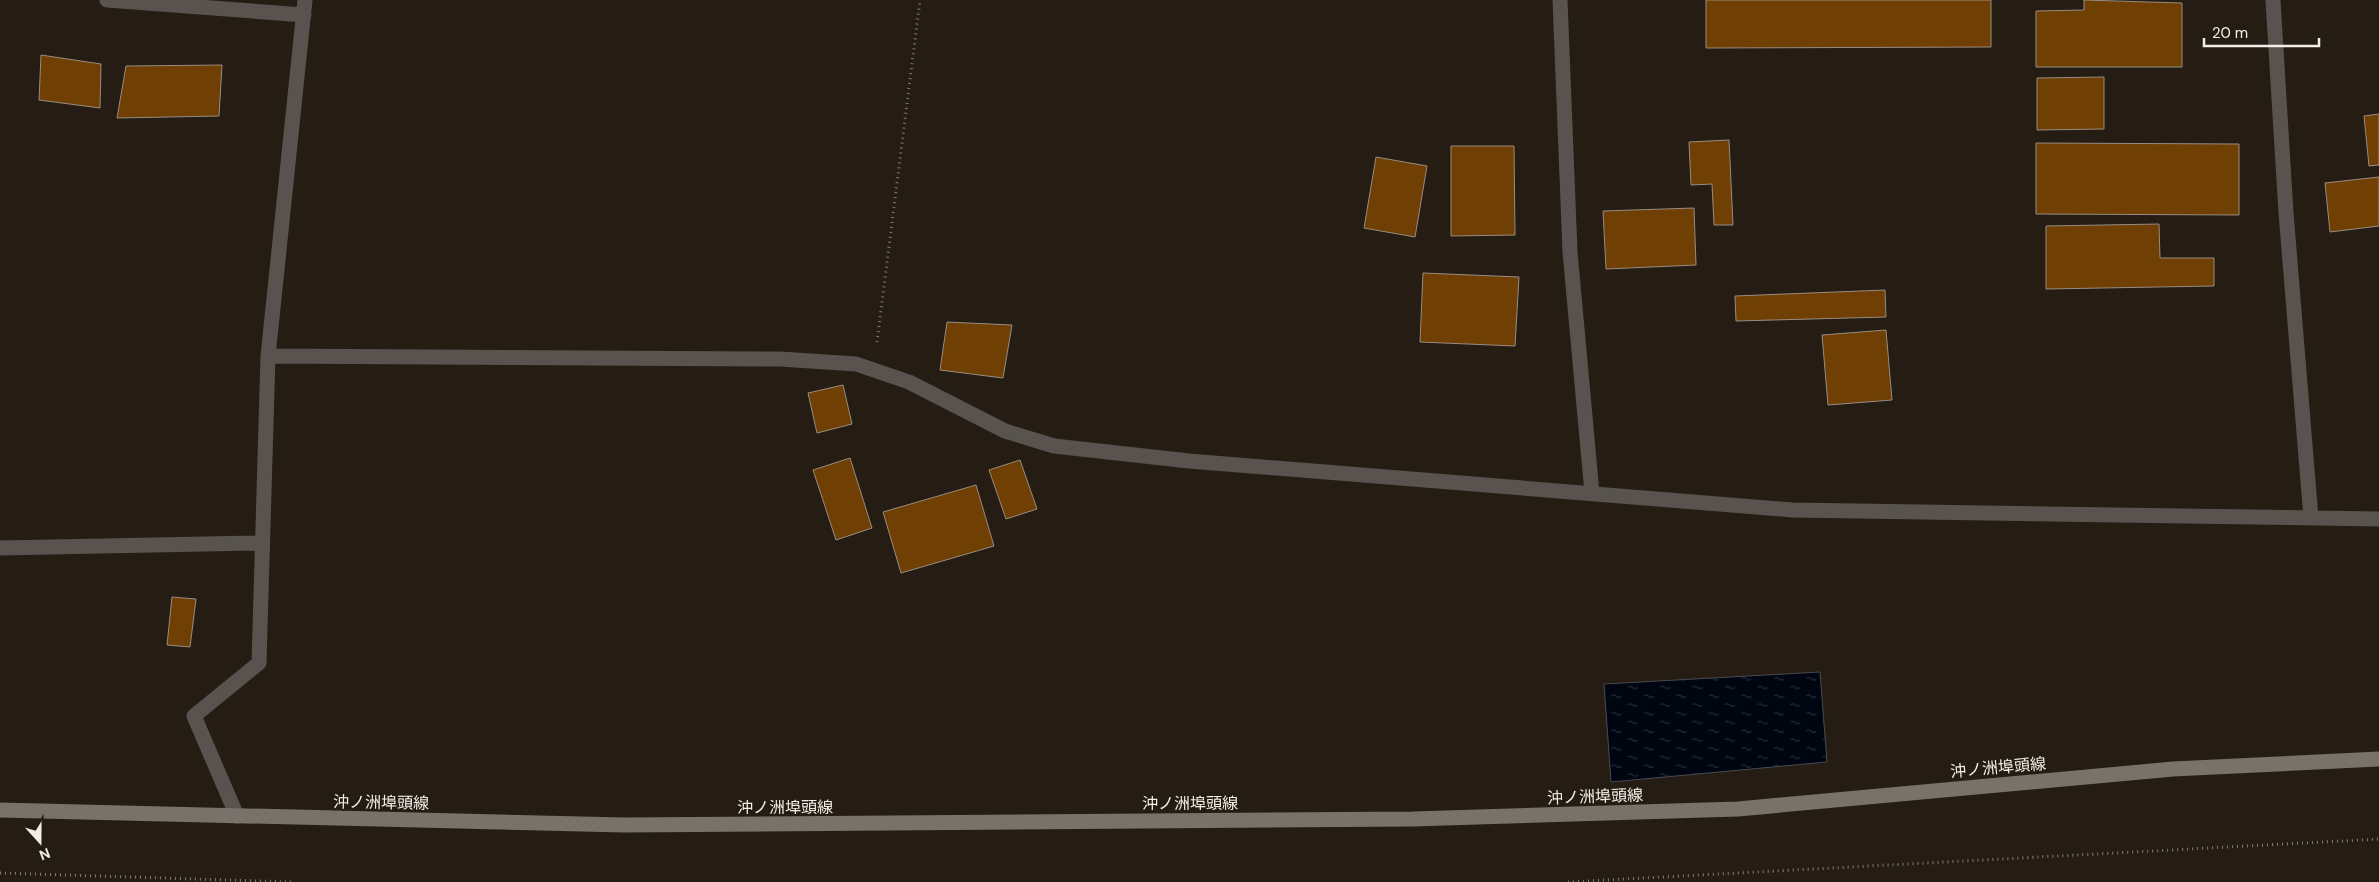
<svg xmlns="http://www.w3.org/2000/svg" width="2379" height="882" font-family="'DM Sans','Noto Sans JP',sans-serif">
<style>
.water{fill:url(#water-ripples);stroke:#494b52}
.building{fill:#6f3f03;stroke:#998c82}
.lines{fill:none;stroke-linecap:round;stroke-linejoin:round}
.path{stroke:#847c75;stroke-width:3;stroke-dasharray:1 4;stroke-linecap:butt}
.minor{stroke:#58534f;stroke-width:15}
.secondary{stroke:#79726a;stroke-width:15}
.labels{text-anchor:middle;stroke-width:4;stroke-linejoin:round;paint-order:stroke}
.street-label{font-size:16px;fill:#f4ede8;stroke:#251c13}
</style>
<defs>
<pattern id="water-ripples" width="26" height="14" patternUnits="userSpaceOnUse" patternTransform="scale(1.25)"><rect width="26" height="14" fill="#000611"/><path d="M2 4q2-2 4 0t4 0M15 11q2-2 4 0t4 0" fill="none" stroke="#262b34"/></pattern>
</defs>
<rect width="100%" height="100%" fill="#251c13"/>
<path class="water" d="M1820,672l7,90 -216,20 -7,-98z"/>
<path class="building" d="M1706,0h285v47l-285,1z
M2084,0l98,3v64h-146v-56l48,-1z
M41,55l60,9 -1,44 -61,-8z
M222,65l-3,51 -102,2 9,-52z
M2104,77v52l-67,1v-52z
M2379,114v51l-10,1 -5,-50z
M1729,140l4,85h-19l-2,-41 -21,1 -2,-43z
M2036,143l203,1v71l-203,-1z
M1451,146h63l1,89 -64,1z
M1376,157l51,9 -12,71 -51,-9z
M2379,177v49l-49,6 -5,-49z
M1694,208l2,57 -90,4 -3,-58z
M2159,224l1,34h54v28l-168,3v-63z
M1423,273l96,4 -4,69 -95,-4z
M1885,290l1,27 -150,4 -1,-25z
M947,322l65,3 -9,53 -63,-8z
M1886,330l6,70 -64,5 -6,-70z
M843,385l9,39 -35,9 -9,-40z
M850,458l22,70 -36,12 -23,-70z
M1020,460l17,49 -31,10 -17,-49z
M976,485l18,61 -93,27 -18,-61z
M172,597l24,2 -6,48 -23,-2z"/>
<g class="lines">
<path class="path" d="M877,342l43,-342
M0,873l292,9
M1568,882l811,-43"/>
<path class="minor" d="M107,0l197,15
M1560,0l10,252 22,241
M2273,0l13,213 25,305
M268,356l512,3 76,5 53,18 96,49 49,15 135,15 604,49 586,9
M0,548l262,-5
M237,816l-43,-100 65,-53 9,-307 37,-356"/>
<path class="secondary" d="M0,810l624,15 789,-6 325,-10 435,-40 206,-10"/>
</g>
<g class="labels">
<g class="street-label">
<text transform="translate(1998 767) rotate(-5)" y="6">沖ノ洲埠頭線</text>
<text transform="translate(1595 796) rotate(-2)" y="6">沖ノ洲埠頭線</text>
<text transform="translate(381 802) rotate(1)" y="6">沖ノ洲埠頭線</text>
<text x="1190" y="809">沖ノ洲埠頭線</text>
<text x="785" y="813">沖ノ洲埠頭線</text>
</g>
</g>
<g transform="translate(40 842) rotate(159)" stroke="#251c13" stroke-width="4" paint-order="stroke">
<path d="M0-4L9 19L0 12L-9 19Z" fill="#f4ede8"/>
<text y="-8" font-size="14" font-weight="bold" text-anchor="middle" fill="#f4ede8">N</text>
</g>
<path d="M2204 38v8h115v-8" fill="none" stroke="#f4ede8" stroke-width="2.5"/>
<text x="2212" y="38" font-size="15" fill="#f4ede8" stroke="#251c13" stroke-width="4" paint-order="stroke">20 m</text>
</svg>
